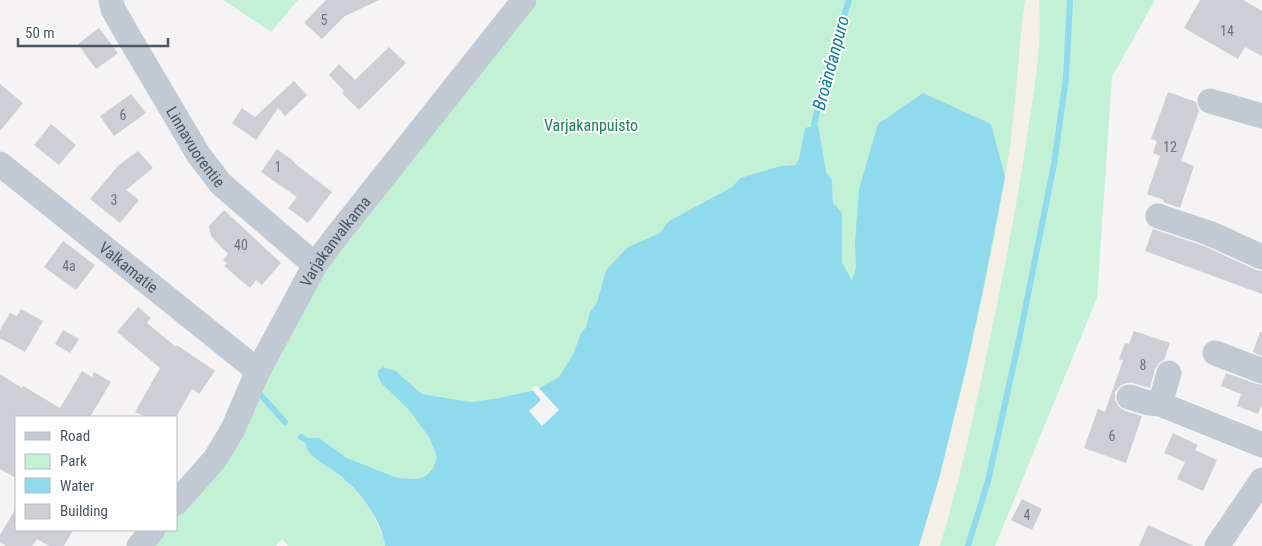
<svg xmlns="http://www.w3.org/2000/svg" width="1262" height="546" font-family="'Roboto Condensed',sans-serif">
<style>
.green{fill:#c3f1d5}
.sand{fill:#f5f0e5}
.water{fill:#90daee}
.pier{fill:#f5f3f3}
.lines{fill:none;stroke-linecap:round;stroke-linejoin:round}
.stream{stroke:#90daee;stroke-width:6}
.building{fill:#cdcfd5}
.minor{stroke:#c1cad2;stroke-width:25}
.labels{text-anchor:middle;stroke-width:4;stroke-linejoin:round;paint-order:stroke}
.number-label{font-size:14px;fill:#6b747e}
.park-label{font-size:16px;fill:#17864f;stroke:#fff}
.street-label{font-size:16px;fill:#4a5661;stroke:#fff}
.water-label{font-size:18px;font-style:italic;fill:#0c7c9b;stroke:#fff}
</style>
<rect width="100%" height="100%" fill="#f5f3f3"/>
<path class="green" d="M223,0h75l-27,32z
M531,0h624l-43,77 -15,221 -102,248h-181l19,-343 -1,-23 -6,-8 -19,-8 -27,2 -40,12 -8,9 -62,34 -10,12 -32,14 -22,23 -9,32 -7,10 -4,15 -5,6 -8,21 -14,23 -24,13 -36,8 -28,4 -49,-8 -26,-23 -13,-4 -2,16 26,25 22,29 8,20 -4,11 -7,8 -9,3 -19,-1 -51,-20 -28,-20 -10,14 37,28 25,29 13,31 1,6h-97l-6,-7 -6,7h-134l15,-16h19v-22l131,-217z"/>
<path class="sand" d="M1025,0h14c4,50 -7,101 -14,150 -11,71 -25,142 -40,212 -13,62 -27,124 -45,184h-21c36,-121 65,-245 86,-369 11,-59 12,-118 20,-177z"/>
<path class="water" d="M923,93l68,31 14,53 -22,113 -16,74 -27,111 -21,71h-534c-3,-27 -27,-57 -48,-73 -7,-5 -24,-15 -28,-21 -4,-5 -3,-9 0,-14h10l28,20 51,20 19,1 9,-3 7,-8 4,-11 -8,-20 -22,-29 -26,-25 -3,-7v-5l5,-4 13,4 26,23 49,8 28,-4 36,-8 24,-13 14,-23 8,-21 5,-6 4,-15 7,-10 9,-32 22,-23 32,-14 9,-12 63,-34 8,-9 40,-12 15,-1 4,-6 6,-31 13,-3 8,47 6,8 1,23 9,10v49l10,19 4,-14 -1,-24 4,-54 19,-65z"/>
<path class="pier" d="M537,386l22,24 -17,16 -13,-15 12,-11 -10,-12z"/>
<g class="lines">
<path class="stream" d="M814,125l8,-37 27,-88
M258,392l27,30
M301,437l6,4
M968,546l20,-65 31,-141 35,-176 12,-86 4,-78"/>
</g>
<path class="building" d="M326,0h53l-34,16 -23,23 -18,-16z
M1200,0h43l19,11v45l-17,-9 -7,12 -54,-31z
M99,28l19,25 -22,16 -18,-25z
M389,47l17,16 -47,47 -17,-17 2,-2 -15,-16 10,-11 16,16z
M294,81l13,14 -22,21 -7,-8 -22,32 -24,-17 10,-15 13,9z
M0,84l23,19 -23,28z
M1168,92l28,10 3,9 -18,50 13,5 -14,42 -17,-6 1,-2 -17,-6 13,-38 -7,-3 4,-12 -6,-2z
M131,94l15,19 -32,23 -14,-20z
M51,124l25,21 -17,20 -25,-20z
M277,149l18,13 -1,1 38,29 -24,31 -20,-15 9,-11 -36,-25z
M138,151l15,17 -27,22 13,10 -19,23 -30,-24 28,-33z
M224,210l57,53 -19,22 -6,-5 -6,8 -26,-22 3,-3 -4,-3 5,-6 -17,-18 -2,-10z
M1153,229l51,17 52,24 6,1v23l-117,-43z
M63,241l32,24 -19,25 -32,-23z
M138,307l13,11 -4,5 29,24 1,-2 38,26 -16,23 -7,-5 -16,28h-31l-10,-5 25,-44 -43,-36z
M21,309l22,12 -18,31 -25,-14v-8l10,-17 7,3z
M63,330l16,9 -9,14 -15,-9z
M1134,331l36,12 -6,17 -5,3 -4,6 -5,19 -17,-5h-7l-6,3 -5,6v8l4,7 6,4 17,5 -16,47 -42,-15 14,-39 7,3 18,-52 -4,-1 6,-16 4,1z
M1260,332h2v24l-9,-4z
M82,371l10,6 2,-5 17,10 -21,35h-74v61l-16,-9v-95l22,14 1,-2 37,22z
M1226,373l31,11 5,1v20l-4,9 -21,-8 4,-12 -20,-8z
M1173,433l25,12 -3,5 22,10 -14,31 -26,-12 8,-17 -21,-9z
M1022,499l20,10 -10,21 -21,-10z
M16,508v22h57l-9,16h-15l-12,-7 -5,7h-26l-6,-4v-7z
M1148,525l46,21h-55z"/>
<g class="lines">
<g class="minor">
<path id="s1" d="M111,0l2,9 13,23 72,122 23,30 94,81"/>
<path d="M1210,101l52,15"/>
<path id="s2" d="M0,164l258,207"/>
<path d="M1158,216l51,17 53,24"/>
<path d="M1215,353l47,18"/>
<path d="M1129,397l20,6 11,1 102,41"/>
<path d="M1160,404l9,-31"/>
<path id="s3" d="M176,503l39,-44 18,-30 25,-58 57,-106 20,-27 189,-238"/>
<path d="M139,546l14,-16"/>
<path d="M1217,546l45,-66"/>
</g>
</g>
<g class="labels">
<g class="number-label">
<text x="324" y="25">5</text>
<text x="1227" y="36">14</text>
<text x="123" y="120">6</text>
<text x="1170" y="152">12</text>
<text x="278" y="172">1</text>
<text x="114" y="205">3</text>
<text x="241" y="250">40</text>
<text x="69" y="271">4a</text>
<text x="1143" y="370">8</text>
<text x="1112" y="441">6</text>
<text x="1027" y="520">4</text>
</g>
<g class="park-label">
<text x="591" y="131">Varjakanpuisto</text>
</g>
<g class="street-label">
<text dy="6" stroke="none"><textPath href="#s1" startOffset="170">Linnavuorentie</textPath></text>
<text dy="6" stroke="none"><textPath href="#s3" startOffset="308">Varjakanvalkama</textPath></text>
<text dy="6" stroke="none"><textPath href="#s2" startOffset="165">Valkamatie</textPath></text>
</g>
<g class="water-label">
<text transform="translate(831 63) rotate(-75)" y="6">Broändanpuro</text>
</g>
</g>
<rect x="15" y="416" width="162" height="115" fill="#ffffff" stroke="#b7bbc0"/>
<rect x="25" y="432" width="25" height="8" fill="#c1cad2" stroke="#b7bbc0"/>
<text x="60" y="441" font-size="15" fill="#4a5661">Road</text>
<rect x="25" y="454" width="25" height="15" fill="#c3f1d5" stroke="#b7bbc0"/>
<text x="60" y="466" font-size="15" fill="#4a5661">Park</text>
<rect x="25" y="478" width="25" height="15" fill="#90daee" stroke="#b7bbc0"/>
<text x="60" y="491" font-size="15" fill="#4a5661">Water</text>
<rect x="25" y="504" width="25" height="15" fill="#cdcfd5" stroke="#b7bbc0"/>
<text x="60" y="516" font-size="15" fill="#4a5661">Building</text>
<path d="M18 38v8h150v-8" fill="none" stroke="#4a5661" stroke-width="2.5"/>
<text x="25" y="38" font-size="15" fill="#4a5661" stroke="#ffffff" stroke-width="4" paint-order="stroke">50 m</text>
</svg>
